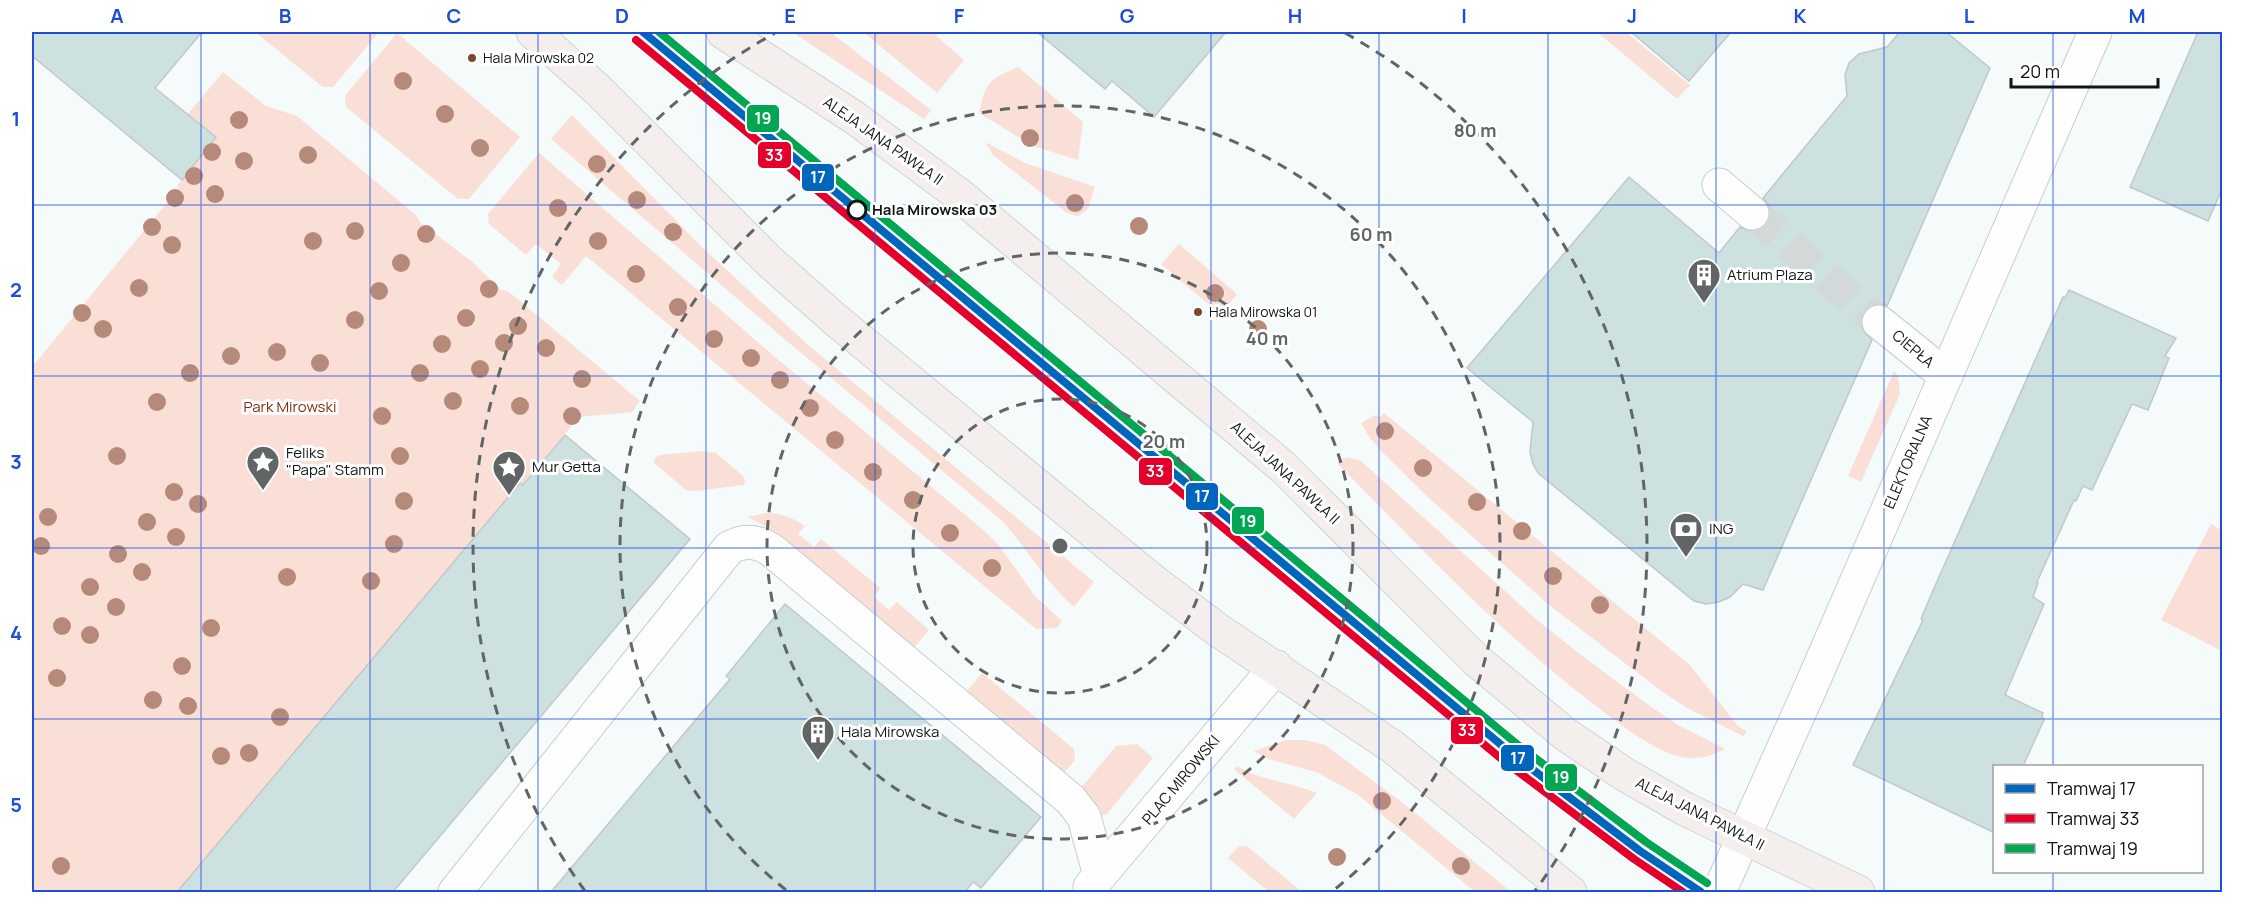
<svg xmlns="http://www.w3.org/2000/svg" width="2254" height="924" font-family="Manrope,sans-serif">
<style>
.green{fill:#fadfd6}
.building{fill:#cce1e0;stroke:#c4c7c7;stroke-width:1.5}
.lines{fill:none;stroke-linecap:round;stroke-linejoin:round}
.minor-tunnel{stroke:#d3d8d8;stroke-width:33;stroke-dasharray:33 16;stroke-linecap:butt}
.minor-casing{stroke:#cacdcd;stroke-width:35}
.major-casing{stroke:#d0d3d3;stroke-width:35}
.minor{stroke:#fefefe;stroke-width:33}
.major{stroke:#f4efec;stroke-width:33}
.tram-1-casing{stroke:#fff;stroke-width:12}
.tram-2-casing{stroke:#fff;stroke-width:12}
.tram-3-casing{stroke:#fff;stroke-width:12}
.tram-1{stroke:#0065bd;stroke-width:8}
.tram-2{stroke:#e4002b;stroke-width:8}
.tram-3{stroke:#00a651;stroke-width:8}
.tree{fill:#b58a7a}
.grid{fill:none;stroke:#1d4ed8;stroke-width:1.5;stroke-opacity:0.55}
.ring{fill:none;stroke:#616565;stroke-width:3;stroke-dasharray:10 8}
.bus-dot{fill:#7a4b2a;stroke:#fff;stroke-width:2}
.stop-dot{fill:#fff;stroke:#121515;stroke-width:3}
.labels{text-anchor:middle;stroke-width:6;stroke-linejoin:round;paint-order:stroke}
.bus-label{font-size:14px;fill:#121515;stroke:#fff;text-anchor:start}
.street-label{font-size:15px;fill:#121515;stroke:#fff}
.stop-label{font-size:15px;font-weight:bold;fill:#121515;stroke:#fff;text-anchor:start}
.poi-label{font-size:15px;fill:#121515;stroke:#fff;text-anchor:start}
.park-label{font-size:15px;fill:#812f11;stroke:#fff}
.centre{fill:#616565;stroke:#fff;stroke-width:3}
.ring-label{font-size:18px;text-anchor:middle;font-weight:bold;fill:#616565;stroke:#fff;stroke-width:6;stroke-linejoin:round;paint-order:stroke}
.line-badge{stroke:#fff;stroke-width:2}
.badge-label{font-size:16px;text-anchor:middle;font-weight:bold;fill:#fff}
.neatline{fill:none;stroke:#1d4ed8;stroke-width:2}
.grid-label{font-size:20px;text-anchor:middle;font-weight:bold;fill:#1d4ed8}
</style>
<rect width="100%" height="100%" fill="#f5fafa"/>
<path class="green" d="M255,32h124l-46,55h-10z
M792,32h38l101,78 -7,9z
M863,32h69l32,28 -27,33z
M1597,32h29l64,53 -13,14z
M397,33l123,104 -51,62h-11l-112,-92 -1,-11z
M1018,67l65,55 -5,38 -45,-14 -54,-33c8,-33 8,-32 39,-46z
M223,72l43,34 31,10 119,99 5,8 50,38 29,28 9,3 131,109 -8,11 -53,5 -57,68 -2,-2 -343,409h-145v-525l147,-179 -2,-2 39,-48 -26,-22 -24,24z
M572,115l132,134 104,96 286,237 -20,25c-30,-26 -47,-60 -74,-88l-212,-177 -237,-203z
M985,142l40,21 70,24 -7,22 -10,7 -11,-3 -74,-58z
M539,153l236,204 206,171 18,17 35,50 28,26 -5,7 -21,1 -450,-373 -24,29 -10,-8 9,-13 -25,-20 -10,11 -37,-31 -1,-10z
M1179,244l58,50 -16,21 -60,-51z
M1894,371l4,5 2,18 -39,88 -13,-6z
M1384,413l306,252 48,61 9,6 -4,4 -56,-28 -27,-18 -111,-85 -120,-107 -47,-46 -12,-14 -9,-15 15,-8 4,2z
M702,451l14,2 26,22 3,5 -1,5 -49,6 -9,-1 -32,-27 1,-5 5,-3z
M1346,457l15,4 176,159 48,38 65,48 28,19 47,24c-15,8 -31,12 -48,7 -31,-10 -60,-34 -85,-53 -93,-71 -173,-157 -255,-240z
M766,513c15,0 26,4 39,13l-7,8 16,13 7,-8 59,49 -6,9 15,13 8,-8 32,28 -16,19 -146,-122 -20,-10z
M2211,524l11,7v120l-61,-31z
M982,673l92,76 1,11 -13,15 -98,-81z
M1286,740h19l20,5 78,58 108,89h-36l-118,-98 -41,-22 -48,-13 -14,-8z
M1137,744l16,14 -46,56 -7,2 -19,-28 35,-42z
M1237,766c25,15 53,16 80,27l-23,26 -60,-50z
M1247,846l55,46h-33l-41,-34 10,-11z"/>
<path class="building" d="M32,32h170l-47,56 61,49 -34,43 -150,-124z
M1037,32h189l-72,85 -42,-36 -7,8z
M1631,32h100l-42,49z
M1900,32h46l44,36 -103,238 -6,-3 -9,2 -7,5 -4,9 1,10 10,11 -109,250 -20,-6 -13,13 -11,5 -13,2 -12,-3 -156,-128 -5,-9 -3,-12 3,-30 -66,-54 162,-191 90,76 21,-26 9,4 10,-1 7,-4 4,-9v-10l-7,-9 84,-102 -2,-21 4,-12 10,-9 28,-7z
M2198,32h25v155l-15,34 -78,-34z
M2069,290l107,48 -11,18 4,2 -21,52 -16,-6 -40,86 -9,-4 -7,15 -2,-1 -37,82 1,1 -5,14 11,7 -39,91 38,18 -1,3 2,4 -21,46h-28v67l-142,-68 70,-145 -2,-1 10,-24 132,-298 2,1z
M565,435l125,104 -297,353h-216l343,-409 3,2z
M785,604l256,213 -60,71 -8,-6 -8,10h-414l179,-213 -4,-3z"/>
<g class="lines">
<path class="minor-tunnel" d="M1752,213l127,109"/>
<defs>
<path id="minor" d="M1719,185l33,28
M1879,322l67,54
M1090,887l186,-220
M455,892l274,-344c16,-9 31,-7 46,5l296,247 13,17 16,58
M1719,892l90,-201 286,-659"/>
<path id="major" d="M533,32l65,58 171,171 68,60 316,260 65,49 175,117 177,145
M723,32l132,86 103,76 325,273 192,192 90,75 59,40 61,35 173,83"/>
</defs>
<use href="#minor" class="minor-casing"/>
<use href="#major" class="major-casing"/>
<use href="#minor" class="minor"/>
<use href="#major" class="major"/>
<defs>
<path id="tram-1" d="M643,32l868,721 129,98 61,41"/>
<path id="tram-2" d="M636,40l868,721 130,98 49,33"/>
<path id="tram-3" d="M659,32l859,713 128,97 61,41"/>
</defs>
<use href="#tram-1" class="tram-1-casing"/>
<use href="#tram-2" class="tram-2-casing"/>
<use href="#tram-3" class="tram-3-casing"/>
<use href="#tram-1" class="tram-1"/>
<use href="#tram-2" class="tram-2"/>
<use href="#tram-3" class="tram-3"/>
</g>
<g class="tree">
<circle cx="403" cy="81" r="9"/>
<circle cx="445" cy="114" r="9"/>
<circle cx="239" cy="120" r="9"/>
<circle cx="1030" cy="138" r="9"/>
<circle cx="480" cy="148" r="9"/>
<circle cx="212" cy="152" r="9"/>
<circle cx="308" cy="155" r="9"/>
<circle cx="244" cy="161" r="9"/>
<circle cx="597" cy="164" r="9"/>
<circle cx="194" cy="176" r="9"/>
<circle cx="215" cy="194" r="9"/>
<circle cx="175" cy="198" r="9"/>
<circle cx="637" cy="200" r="9"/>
<circle cx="1075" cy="203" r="9"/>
<circle cx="558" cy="208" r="9"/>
<circle cx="1139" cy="226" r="9"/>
<circle cx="152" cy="227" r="9"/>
<circle cx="355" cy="231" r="9"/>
<circle cx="673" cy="232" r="9"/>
<circle cx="426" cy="234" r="9"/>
<circle cx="313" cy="241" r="9"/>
<circle cx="598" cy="241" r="9"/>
<circle cx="172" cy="245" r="9"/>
<circle cx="401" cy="263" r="9"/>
<circle cx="636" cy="274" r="9"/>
<circle cx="139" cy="288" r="9"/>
<circle cx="489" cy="289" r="9"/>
<circle cx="379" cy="291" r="9"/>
<circle cx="1215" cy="293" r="9"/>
<circle cx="678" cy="307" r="9"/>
<circle cx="82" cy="313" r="9"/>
<circle cx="466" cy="318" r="9"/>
<circle cx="355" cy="320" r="9"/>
<circle cx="518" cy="326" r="9"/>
<circle cx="103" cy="329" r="9"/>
<circle cx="1258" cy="329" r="9"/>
<circle cx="714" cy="339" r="9"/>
<circle cx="504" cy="343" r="9"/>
<circle cx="442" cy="344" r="9"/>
<circle cx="546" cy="348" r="9"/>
<circle cx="277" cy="352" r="9"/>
<circle cx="231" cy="356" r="9"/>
<circle cx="751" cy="358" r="9"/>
<circle cx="320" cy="363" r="9"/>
<circle cx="480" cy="369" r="9"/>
<circle cx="190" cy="373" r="9"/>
<circle cx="420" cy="373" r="9"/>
<circle cx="582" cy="379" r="9"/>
<circle cx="780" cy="380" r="9"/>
<circle cx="453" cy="401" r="9"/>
<circle cx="157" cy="402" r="9"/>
<circle cx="520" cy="406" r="9"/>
<circle cx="810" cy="408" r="9"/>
<circle cx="382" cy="416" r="9"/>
<circle cx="572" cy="416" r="9"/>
<circle cx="1385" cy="431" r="9"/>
<circle cx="835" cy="440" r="9"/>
<circle cx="117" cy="456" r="9"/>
<circle cx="400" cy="456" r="9"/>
<circle cx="1423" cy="468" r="9"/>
<circle cx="873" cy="472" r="9"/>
<circle cx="174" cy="492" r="9"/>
<circle cx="913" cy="500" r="9"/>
<circle cx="404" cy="501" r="9"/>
<circle cx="1477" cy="502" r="9"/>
<circle cx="198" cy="504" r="9"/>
<circle cx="48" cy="517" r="9"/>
<circle cx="147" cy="522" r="9"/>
<circle cx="1522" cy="531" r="9"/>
<circle cx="950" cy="533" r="9"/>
<circle cx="176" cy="537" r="9"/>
<circle cx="394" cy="544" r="9"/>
<circle cx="41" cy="546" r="9"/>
<circle cx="118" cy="554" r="9"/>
<circle cx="992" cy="568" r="9"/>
<circle cx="142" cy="572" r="9"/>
<circle cx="1553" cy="576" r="9"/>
<circle cx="287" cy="577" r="9"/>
<circle cx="371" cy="581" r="9"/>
<circle cx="90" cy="587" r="9"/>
<circle cx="1600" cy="605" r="9"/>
<circle cx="116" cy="607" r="9"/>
<circle cx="62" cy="626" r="9"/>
<circle cx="211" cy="628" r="9"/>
<circle cx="90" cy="635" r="9"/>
<circle cx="182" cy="666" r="9"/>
<circle cx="57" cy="678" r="9"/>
<circle cx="153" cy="700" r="9"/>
<circle cx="188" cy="706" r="9"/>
<circle cx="280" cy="717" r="9"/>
<circle cx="249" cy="753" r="9"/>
<circle cx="221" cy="756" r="9"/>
<circle cx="1382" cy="801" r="9"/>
<circle cx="1337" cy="857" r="9"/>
<circle cx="61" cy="866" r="9"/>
<circle cx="1461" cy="866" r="9"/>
</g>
<path class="grid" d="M201,32v860M370,32v860M538,32v860M706,32v860M875,32v860M1043,32v860M1211,32v860M1379,32v860M1548,32v860M1716,32v860M1884,32v860M2053,32v734M32,205h2190M32,376h2190M32,548h2190M32,719h2190M2053,872v20"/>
<g class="ring">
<circle cx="1060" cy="546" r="147"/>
<circle cx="1060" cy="546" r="293"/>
<path d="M786 890A440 440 0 1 1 1334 890"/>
<path d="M585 891A587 587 0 0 1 775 33M1345 33A587 587 0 0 1 1535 891"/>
</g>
<defs>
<symbol id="building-pin" viewBox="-11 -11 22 30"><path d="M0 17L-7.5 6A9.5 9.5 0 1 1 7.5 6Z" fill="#616565" stroke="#fff"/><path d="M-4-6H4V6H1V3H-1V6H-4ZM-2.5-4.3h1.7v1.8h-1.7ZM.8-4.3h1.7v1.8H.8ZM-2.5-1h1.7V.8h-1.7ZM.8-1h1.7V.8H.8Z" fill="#fff"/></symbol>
<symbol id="sight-pin" viewBox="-11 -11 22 30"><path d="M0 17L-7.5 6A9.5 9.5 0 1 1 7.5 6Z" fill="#616565" stroke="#fff"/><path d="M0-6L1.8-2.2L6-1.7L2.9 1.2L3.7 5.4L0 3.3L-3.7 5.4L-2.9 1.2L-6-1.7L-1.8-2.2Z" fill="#fff"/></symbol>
<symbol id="bank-pin" viewBox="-11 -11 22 30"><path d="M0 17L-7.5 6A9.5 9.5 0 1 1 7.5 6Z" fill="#616565" stroke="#fff"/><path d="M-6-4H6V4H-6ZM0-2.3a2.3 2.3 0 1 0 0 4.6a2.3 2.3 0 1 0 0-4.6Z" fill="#fff"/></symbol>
</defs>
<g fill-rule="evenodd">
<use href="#building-pin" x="1685" y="256" width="38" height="52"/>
<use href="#sight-pin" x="244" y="443" width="38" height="52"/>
<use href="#sight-pin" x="490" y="448" width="38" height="52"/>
<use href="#bank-pin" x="1667" y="510" width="38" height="52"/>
<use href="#building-pin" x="799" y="713" width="38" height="52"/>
</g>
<g class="bus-dot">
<circle cx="472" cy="58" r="5"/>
<circle cx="1198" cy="312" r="5"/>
</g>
<circle class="stop-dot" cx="857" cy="210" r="9"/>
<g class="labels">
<g class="bus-label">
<text x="483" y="63">Hala Mirowska 02</text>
<text x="1209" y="317">Hala Mirowska 01</text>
</g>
<g class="street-label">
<text transform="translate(883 141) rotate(35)" y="5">ALEJA JANA PAWŁA II</text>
<text transform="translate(1913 349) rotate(40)" y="5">CIEPŁA</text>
<text transform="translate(1908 462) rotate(-67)" y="5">ELEKTORALNA</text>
<text transform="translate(1285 473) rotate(43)" y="5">ALEJA JANA PAWŁA II</text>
<text transform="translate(1181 780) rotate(-50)" y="5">PLAC MIROWSKI</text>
<text transform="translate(1700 814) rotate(27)" y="5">ALEJA JANA PAWŁA II</text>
</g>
<g class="stop-label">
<text x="872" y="215">Hala Mirowska 03</text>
</g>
<g class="poi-label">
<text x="1727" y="280">Atrium Plaza</text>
<text x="286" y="458">Feliks<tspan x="286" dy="17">"Papa" Stamm</tspan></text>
<text x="532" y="472">Mur Getta</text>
<text x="1709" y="534">ING</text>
<text x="841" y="737">Hala Mirowska</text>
</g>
<g class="park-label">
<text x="290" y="412">Park Mirowski</text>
</g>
</g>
<circle cx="1060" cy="546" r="9" class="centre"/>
<g class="ring-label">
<text x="1475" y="137">80 m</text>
<text x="1371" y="241">60 m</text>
<text x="1267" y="345">40 m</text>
<text x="1164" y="448">20 m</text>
</g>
<g class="line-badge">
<rect x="746" y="104" width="34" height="29" rx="6" fill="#00a651"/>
<rect x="757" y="141" width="35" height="28" rx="6" fill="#e4002b"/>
<rect x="801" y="163" width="34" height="29" rx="6" fill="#0065bd"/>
<rect x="1138" y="457" width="35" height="29" rx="6" fill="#e4002b"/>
<rect x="1185" y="482" width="34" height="29" rx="6" fill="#0065bd"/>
<rect x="1231" y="506" width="34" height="29" rx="6" fill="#00a651"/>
<rect x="1450" y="716" width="34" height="29" rx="6" fill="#e4002b"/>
<rect x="1500" y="744" width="35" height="28" rx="6" fill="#0065bd"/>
<rect x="1544" y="763" width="34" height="29" rx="6" fill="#00a651"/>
</g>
<g class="badge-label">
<text x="763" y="124">19</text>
<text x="774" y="161">33</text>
<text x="818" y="183">17</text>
<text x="1155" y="477">33</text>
<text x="1202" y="502">17</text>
<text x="1248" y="527">19</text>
<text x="1467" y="736">33</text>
<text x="1518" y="764">17</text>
<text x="1561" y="783">19</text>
</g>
<rect width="2254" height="924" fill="none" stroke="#ffffff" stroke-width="66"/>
<rect x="1993" y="765" width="210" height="108" fill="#ffffff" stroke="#a0a1a1" stroke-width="1.5"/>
<rect x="2005" y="784" width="30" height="9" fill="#0065bd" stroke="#a0a1a1" stroke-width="1.5"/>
<text x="2047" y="795" font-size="18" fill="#121515">Tramwaj 17</text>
<rect x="2005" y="814" width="30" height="9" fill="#e4002b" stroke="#a0a1a1" stroke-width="1.5"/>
<text x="2047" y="825" font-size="18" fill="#121515">Tramwaj 33</text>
<rect x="2005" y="844" width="30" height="9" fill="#00a651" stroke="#a0a1a1" stroke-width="1.5"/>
<text x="2047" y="855" font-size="18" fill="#121515">Tramwaj 19</text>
<path d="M2011 78v9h147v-9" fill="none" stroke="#121515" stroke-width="3"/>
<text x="2020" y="78" font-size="18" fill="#121515" stroke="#ffffff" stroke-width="4.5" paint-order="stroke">20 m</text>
<rect x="33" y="33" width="2188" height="858" class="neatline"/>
<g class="grid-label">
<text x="117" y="23">A</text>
<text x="285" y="23">B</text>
<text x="454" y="23">C</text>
<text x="622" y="23">D</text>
<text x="790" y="23">E</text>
<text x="959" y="23">F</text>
<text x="1127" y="23">G</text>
<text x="1295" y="23">H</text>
<text x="1464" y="23">I</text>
<text x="1632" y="23">J</text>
<text x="1800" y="23">K</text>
<text x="1969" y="23">L</text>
<text x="2137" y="23">M</text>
<text x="16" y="126">1</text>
<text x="16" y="297">2</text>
<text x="16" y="469">3</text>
<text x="16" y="640">4</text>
<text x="16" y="812">5</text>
</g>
</svg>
